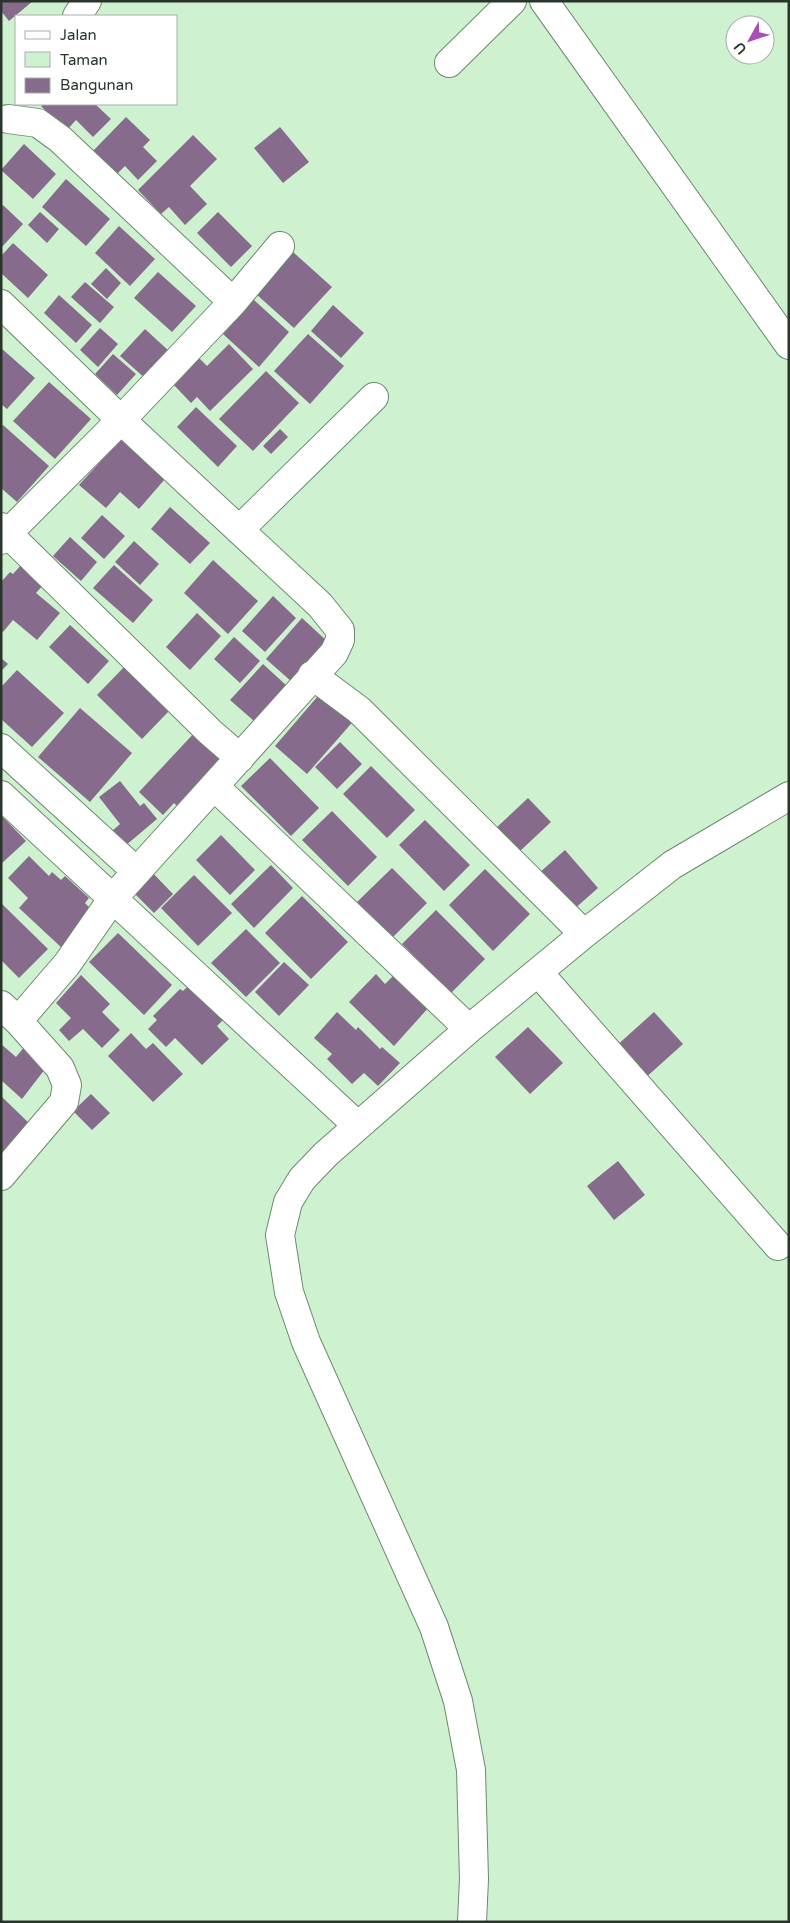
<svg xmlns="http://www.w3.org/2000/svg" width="790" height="1923" font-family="'Varela Round',sans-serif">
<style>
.green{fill:#cef2cf;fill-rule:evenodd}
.building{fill:#876b8c}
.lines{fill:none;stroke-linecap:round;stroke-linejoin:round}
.minor-casing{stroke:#6e886e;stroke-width:30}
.minor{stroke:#fff;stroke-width:28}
</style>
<rect width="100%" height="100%" fill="#edfeed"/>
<path class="green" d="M1,1h788v1921h-788zM16,16h160v88h-160zM735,25h30v30h-30z"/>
<path class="building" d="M1,1h32l-24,20 -8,-10z
M44,104h51l16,15 -18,18 -17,-17 -10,11 -25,-25z
M126,117l24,23 -7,7 14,14 -19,19 -13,-14 -8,8 -24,-23z
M280,127l29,35 -26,21 -29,-35z
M193,135l24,24 -27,27 17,18 -22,21 -16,-18 -8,7 -23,-24z
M24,144l32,30 -23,25 -32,-29z
M66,179l44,40 -24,27 -44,-39z
M3,205l20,19 -22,24v-41z
M40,212l19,17 -12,14 -19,-18z
M218,212l34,34 -21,21 -34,-34z
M119,226l36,33 -25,27 -35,-33z
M13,243l35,32 -20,23 -27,-25v-17z
M293,252l39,35 -38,41 -38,-34z
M106,268l15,15 -14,16 -16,-15z
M158,272l38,34 -24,26 -38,-34z
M85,282l29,25 -14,16 -29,-26z
M59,295l33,30 -16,18 -32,-30z
M254,300l35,32 -30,35 -36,-33z
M333,305l31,28 -23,25 -30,-27z
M100,328l18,16 -20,23 -18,-17z
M145,329l25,23 -24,27 -26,-23z
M308,334l36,32 -34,38 -36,-33z
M229,344l24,25 -43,42 -13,-14 -6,6 -18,-19 26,-26 8,8z
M1,348l34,30 -28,31 -6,-5z
M113,354l23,20 -19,21 -22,-21z
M266,371l33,32 -46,48 -34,-32z
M49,382l42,37 -36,40 -42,-38z
M196,407l41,39 -19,21 -41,-40z
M3,425l46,41 -32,36 -16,-14v-61z
M280,429l8,8 -17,17 -8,-8z
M121,439l44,40 -26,30 -19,-17 -14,16 -27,-23z
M170,507l40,36 -20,21 -39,-35z
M102,515l23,21 -21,23 -23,-21z
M70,537l27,25 -16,19 -28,-25z
M134,541l25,23 -19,21 -25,-23z
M213,560l45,41 -30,33 -44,-41z
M21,565l23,19 -8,9 24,20 -23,27 -24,-20 -10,12 -2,-2v-48l9,-10 3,2z
M114,565l39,35 -20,23 -40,-35z
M273,596l23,22 -31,34 -23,-21z
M197,613l24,23 -31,34 -24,-23z
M302,618l26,24 -36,40 -26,-23z
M70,625l39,36 -21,23 -39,-37z
M234,637l26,24 -20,22 -26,-24z
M1,658l7,6 -7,7z
M263,664l23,21 -32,36 -24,-21z
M124,667l45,44 -27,28 -45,-44z
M17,670l47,43 -32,34 -31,-28v-32z
M324,689l33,28 -50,57 -32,-28z
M80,708l52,45 -42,49 -52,-45z
M197,730l28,26 -47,51 -4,-4 -11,12 -24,-23z
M340,742l22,22 -25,25 -22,-22z
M270,758l49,50 -28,28 -50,-50z
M371,766l44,44 -28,28 -44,-44z
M120,781l20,25 4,-3 13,16 -32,27 -13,-15 8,-7 -21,-27z
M528,798l23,24 -32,30 -23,-24z
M332,811l45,46 -29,29 -46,-46z
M1,815l25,26 -25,23z
M425,820l45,45 -26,26 -45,-46z
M221,835l34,35 -25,25 -34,-35z
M565,850l33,38 -26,23 -34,-37z
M29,856l20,20 3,-4 9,8 4,-4 24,22 -4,5 11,11 -33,35 -44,-41 9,-10 -20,-20z
M271,865l22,23 -39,40 -23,-24z
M148,868l25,26 -19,19 -25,-25z
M392,868l35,35 -34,34 -36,-35z
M485,869l45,45 -37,37 -44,-46z
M194,875l38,38 -34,33 -37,-38z
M302,896l46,46 -37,37 -46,-46z
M1,903l47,46 -29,29 -18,-18z
M436,910l49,49 -34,34 -49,-49z
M246,929l34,34 -34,34 -35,-34z
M118,933l54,52 -28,30 -55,-53z
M284,962l25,23 -30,31 -24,-24z
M396,973l34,33 -36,40 -45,-44 27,-28 9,10z
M81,975l29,29 -8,8 18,18 -18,18 -19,-19 -14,12 -10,-11 12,-12 -15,-15z
M189,985l34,35 -6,6 12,13 -27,26 -27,-27 -9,9 -18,-18 9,-9 -4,-4 27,-27 3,2z
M337,1012l19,18 2,-3 22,22 2,-2 18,16 -22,23 -14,-13 -12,11 -25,-25 5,-5 -18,-16z
M654,1012l29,32 -40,36 -29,-32z
M528,1027l35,36 -33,31 -35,-37z
M131,1033l15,16 7,-6 30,31 -30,28 -45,-46z
M30,1040l22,20 -30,39 -21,-19v-36l15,13z
M91,1094l19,19 -18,17 -19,-19z
M1,1096l30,29 -30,30z
M618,1161l27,34 -31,25 -27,-34z"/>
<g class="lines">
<defs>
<path id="minor" d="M544,1l245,344
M77,16l10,-15
M449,63l63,-62
M8,119l30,4 22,16 173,163
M1,304l120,116 199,185 20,25v10l-6,13 -221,245 -46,66 -49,57
M1,527l209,205 30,26
M239,530l135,-133
M1,540l120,-120 112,-118 47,-56
M312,675l47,35 225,224
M1,748l135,123
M214,786l255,243
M1,795l357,331
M538,972l240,274
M1,1005l17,16 42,47 7,17 -3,17 -63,74
M472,1922l2,-43 -3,-109 -13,-69 -24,-74 -128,-285 -17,-50 -9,-57 8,-33 14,-23 24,-25 143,-125 115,-95 88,-69 117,-69"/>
</defs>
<use href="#minor" class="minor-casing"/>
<use href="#minor" class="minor"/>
</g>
<rect width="790" height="1923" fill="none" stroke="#29352a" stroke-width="5"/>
<rect x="15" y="15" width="162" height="90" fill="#ffffff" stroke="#a9aeaa"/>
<rect x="25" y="31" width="25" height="8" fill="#ffffff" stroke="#a9aeaa"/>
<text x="60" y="40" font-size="15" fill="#29352a">Jalan</text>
<rect x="25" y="52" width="25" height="15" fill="#cef2cf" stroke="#a9aeaa"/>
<text x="60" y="65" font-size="15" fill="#29352a">Taman</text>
<rect x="25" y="78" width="25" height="15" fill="#876b8c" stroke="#a9aeaa"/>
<text x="60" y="90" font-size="15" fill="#29352a">Bangunan</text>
<g transform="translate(750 40) rotate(230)"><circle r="24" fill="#ffffff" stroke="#a9aeaa"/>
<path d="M0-4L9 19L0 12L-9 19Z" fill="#a94eb9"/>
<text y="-8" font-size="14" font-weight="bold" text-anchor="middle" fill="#29352a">U</text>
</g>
</svg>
